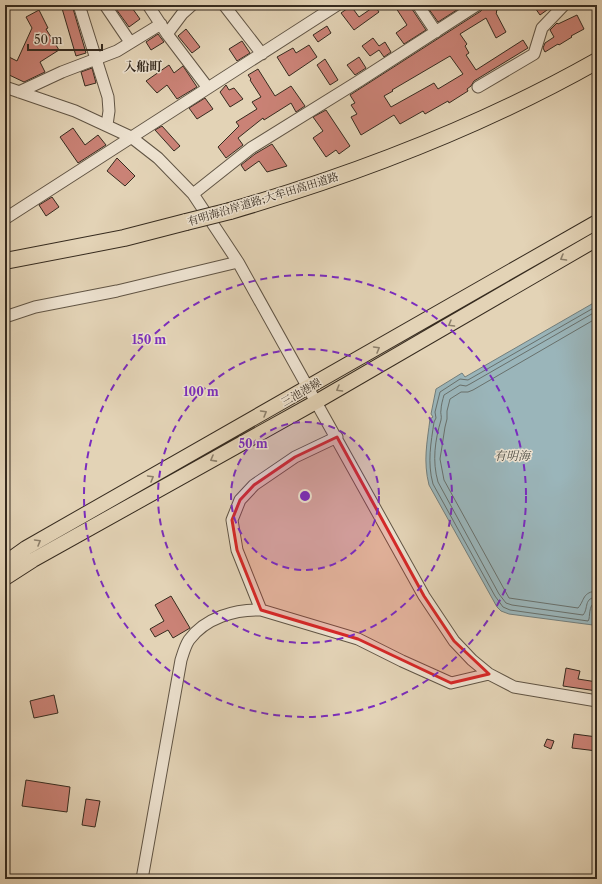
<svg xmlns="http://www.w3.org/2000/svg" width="602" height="884" font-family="'Libre Caslon Text','Noto Serif JP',serif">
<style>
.water{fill:#9ab5ba;stroke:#727e7c}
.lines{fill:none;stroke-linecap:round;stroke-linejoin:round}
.shore{stroke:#68706c;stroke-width:1}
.building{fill:#ca8276;stroke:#362b1f;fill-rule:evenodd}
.minor-casing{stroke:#615545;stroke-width:13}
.major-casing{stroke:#362b1f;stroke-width:16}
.highway-casing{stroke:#362b1f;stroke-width:18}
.minor{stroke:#ede2d0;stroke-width:11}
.major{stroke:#e3d3b6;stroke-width:14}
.highway{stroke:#e3d3b6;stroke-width:16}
.highway-bridge-casing{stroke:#362b1f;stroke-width:18;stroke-linecap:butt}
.highway-bridge{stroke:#e3d3b6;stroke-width:16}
.oneway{stroke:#8c7f6a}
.marked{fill:#d62828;fill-opacity:0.2;stroke:#d62828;stroke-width:3;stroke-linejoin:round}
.ring{fill:none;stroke:#7b2cbf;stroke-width:2;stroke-dasharray:7 5}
.labels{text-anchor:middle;stroke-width:3;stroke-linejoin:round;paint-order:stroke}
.street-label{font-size:11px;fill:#362b1f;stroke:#ede2d0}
.water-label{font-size:12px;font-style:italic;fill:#4f4e46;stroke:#ede2d0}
.quarter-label{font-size:13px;font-weight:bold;fill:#362b1f;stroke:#ede2d0}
.centre{fill:#7b2cbf;stroke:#ede2d0;stroke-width:2}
.ring-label{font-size:12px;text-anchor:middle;font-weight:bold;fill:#7b2cbf;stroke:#ede2d0;stroke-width:3;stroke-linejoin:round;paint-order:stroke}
</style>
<rect width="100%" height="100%" fill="#e3d3b6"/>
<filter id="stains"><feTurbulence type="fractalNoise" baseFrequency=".005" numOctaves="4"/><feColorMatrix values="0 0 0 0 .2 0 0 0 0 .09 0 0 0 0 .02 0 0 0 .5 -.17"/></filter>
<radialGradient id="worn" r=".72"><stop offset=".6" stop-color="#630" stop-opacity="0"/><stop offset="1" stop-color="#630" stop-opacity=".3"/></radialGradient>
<path class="water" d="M597,301v303h-2l-2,21 -84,-11 -8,-3 -4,-4 -68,-122c-6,-24 -2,-42 1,-66l3,-2 -2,-3 5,-25 26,-16 3,4z"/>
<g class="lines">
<path class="shore" d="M597,306l-129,74 -8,-1 -20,13 -5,20 1,6 -2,4c-3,21 -7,40 -1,62l62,112 8,11 7,3 78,11 1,-2c1,-6 0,-16 8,-17
M597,311l-127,73 -4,2 -6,-1 -16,10c-1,4 -3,10 -3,15 -1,3 1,6 0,10 -6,20 -9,41 -3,62l61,112 7,9 6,2 71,10c6,-7 0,-17 14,-18
M597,318l-124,72 -5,2h-7l-11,7 -3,12v8l-2,8 -5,32 4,21 65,118 69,10c7,-8 4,-16 19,-17"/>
</g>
<path class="building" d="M61,5h11l14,48 -10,3z
M121,5h9l10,14 -11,8 -13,-18z
M394,5h17l1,4 14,21 -22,14 -8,-11 11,-8z
M426,5h36l1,1 -25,16z
M485,5h20l-9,6 1,1 -1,1 10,19 -10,6 -10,-20 -26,16 7,10 -2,2 4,7 -3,2 10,15 47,-30 5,8 -54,33 -3,5 -4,3 1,2 -19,12 -1,-2 -23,13 -2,-3 -23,13 -6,-9 -33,20 -10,-18 6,-3 -6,-9 4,-2 -5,-8 131,-84zM450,56l13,18 -25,15 -4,-6 -43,24 -7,-11 9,-5 -1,-1z
M533,5h21l-14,10z
M351,6l8,11 16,-11 4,6 -25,18 -13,-17z
M39,10l9,18 -2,1 13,21 -19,12 5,10 -21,10 -19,-9v-18l12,6 15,-33 -6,-11z
M577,15l7,14 -13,7 1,1 -13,8 -1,-1 -13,8 -2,-4 2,-5 9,-6 -4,-7 7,-7 1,1z
M327,26l4,7 -13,9 -5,-7z
M186,29l14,18 -8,6 -14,-17z
M158,34l6,8 -13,8 -5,-8z
M373,38l6,8 6,-4 6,10 -7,5 -5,-7 -9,6 -8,-10z
M242,41l8,12 -13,8 -8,-12z
M309,45l8,12 -28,19 -12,-19 16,-9 3,5z
M359,57l7,11 -11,7 -8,-10z
M325,59l13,21 -8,5 -13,-20z
M169,65l5,8 9,-7 14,21 -20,12 -10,-14 -10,8 -11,-12z
M92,68l4,15 -11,3 -4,-14z
M258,69l17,27 16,-10 14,20 -9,6 -5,-9 -27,17 -1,-2 -25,20 5,7 -17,13 -8,-11 21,-21 -3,-4 21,-13 -5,-7 9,-5 -11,-17 1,-1 -3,-4z
M226,85l3,5 5,-2 9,11 -13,8 -10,-15z
M205,98l8,11 -16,10 -8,-11z
M326,110l24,36 -11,8 -3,-4 -10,7 -13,-19 10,-7 -10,-14z
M162,126l18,20 -6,5 -19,-21z
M73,128l12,17 13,-10 8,10 -28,18 -18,-26z
M272,144l15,22 -20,6 -8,-11 -14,10 -4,-6 14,-11z
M117,158l18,18 -10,10 -18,-15z
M52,197l7,10 -13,9 -7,-11z
M171,596l19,32 -17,10 -5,-8 -13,7 -5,-8 14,-8 -9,-16z
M566,668l14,3 -2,8 19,3v9l-34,-5z
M54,695l4,18 -24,5 -4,-17z
M574,734l23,3v14l-25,-3z
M547,739l7,2 -3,8 -7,-3z
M26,780l44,7 -3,25 -45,-6z
M86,799l14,2 -5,26 -13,-2z"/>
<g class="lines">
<defs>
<path id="minor" d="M79,5l29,92 1,14 -2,14
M105,5l25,37
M148,5l19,29 41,54
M224,5l38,49
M418,5l18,27
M167,34l15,-20 10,-9
M5,87l70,24 56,26 27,21 35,36 45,68 186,334 30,45 18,19 17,14 25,13 83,14
M478,87l56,-33 8,-26 22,-23
M19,92l43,-20 55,-21 44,-27
M193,194l58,-46 108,-67 118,-76
M5,217l1,1 331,-213
M5,317l30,-10 82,-16 121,-29
M261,610l-24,-60 -5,-30 8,-20 14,-15 41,-28 42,-20
M142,879l39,-219c2,-6 4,-14 8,-20 16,-22 46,-31 72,-30l97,29 44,22 49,22 38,-9"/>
<path id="major" d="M5,563l21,-15 571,-326
M5,578l28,-18 283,-158 281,-163"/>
<path id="highway" d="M230,211c127,-37 252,-85 367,-150
M5,261l119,-23 62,-16"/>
</defs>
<use href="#minor" class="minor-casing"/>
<use href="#major" class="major-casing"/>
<use href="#highway" class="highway-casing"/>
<use href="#minor" class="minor"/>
<use href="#major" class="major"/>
<use href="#highway" class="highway"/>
<defs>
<path id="highway-bridge" d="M186,222l44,-11"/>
</defs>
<use href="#highway-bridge" class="highway-bridge-casing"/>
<use href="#highway-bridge" class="highway-bridge"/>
</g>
<defs><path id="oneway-chevron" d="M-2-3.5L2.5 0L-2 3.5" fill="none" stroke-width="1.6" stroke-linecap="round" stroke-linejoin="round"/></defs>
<g class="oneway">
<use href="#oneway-chevron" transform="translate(563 258) rotate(150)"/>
<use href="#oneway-chevron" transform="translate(451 324) rotate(150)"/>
<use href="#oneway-chevron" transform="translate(377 349) rotate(-30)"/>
<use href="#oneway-chevron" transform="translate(339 389) rotate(150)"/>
<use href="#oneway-chevron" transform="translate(264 413) rotate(-30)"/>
<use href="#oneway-chevron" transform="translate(213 459) rotate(151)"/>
<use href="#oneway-chevron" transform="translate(151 478) rotate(-30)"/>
<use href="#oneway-chevron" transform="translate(38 542) rotate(-30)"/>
</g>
<path class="marked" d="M337,437l87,159 30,45 35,33 -38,9 -93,-44 -97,-29 -24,-60 -5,-30 8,-20 14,-15 41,-28z"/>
<circle cx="305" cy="496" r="74" fill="#7b2cbf" fill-opacity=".12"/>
<g class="ring">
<circle cx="305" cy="496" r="74"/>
<circle cx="305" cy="496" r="147"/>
<circle cx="305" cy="496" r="221"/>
</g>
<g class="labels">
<g class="street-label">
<text transform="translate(263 199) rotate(-17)" y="4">有明海沿岸道路;大牟田高田道路</text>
<text transform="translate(301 392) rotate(-30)" y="4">三池港線</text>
</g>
<g class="water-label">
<text x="512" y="460">有明海</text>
</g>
<g class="quarter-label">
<text x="143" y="71">入船町</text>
</g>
</g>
<circle cx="305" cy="496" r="6" class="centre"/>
<g class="ring-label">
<text x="149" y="344">150 m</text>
<text x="201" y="396">100 m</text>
<text x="253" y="448">50 m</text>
</g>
<rect width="602" height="884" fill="none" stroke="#e3d3b6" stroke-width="20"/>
<rect x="6" y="6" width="590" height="872" fill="none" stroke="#362b1f" stroke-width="2"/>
<rect x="10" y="10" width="582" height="864" fill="none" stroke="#362b1f"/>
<path d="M28 44v6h74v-6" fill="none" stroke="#362b1f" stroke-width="2"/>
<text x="34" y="44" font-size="12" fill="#362b1f" stroke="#ede2d0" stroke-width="3" paint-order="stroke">50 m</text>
<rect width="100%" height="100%" filter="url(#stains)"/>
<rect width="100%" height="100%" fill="url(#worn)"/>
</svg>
